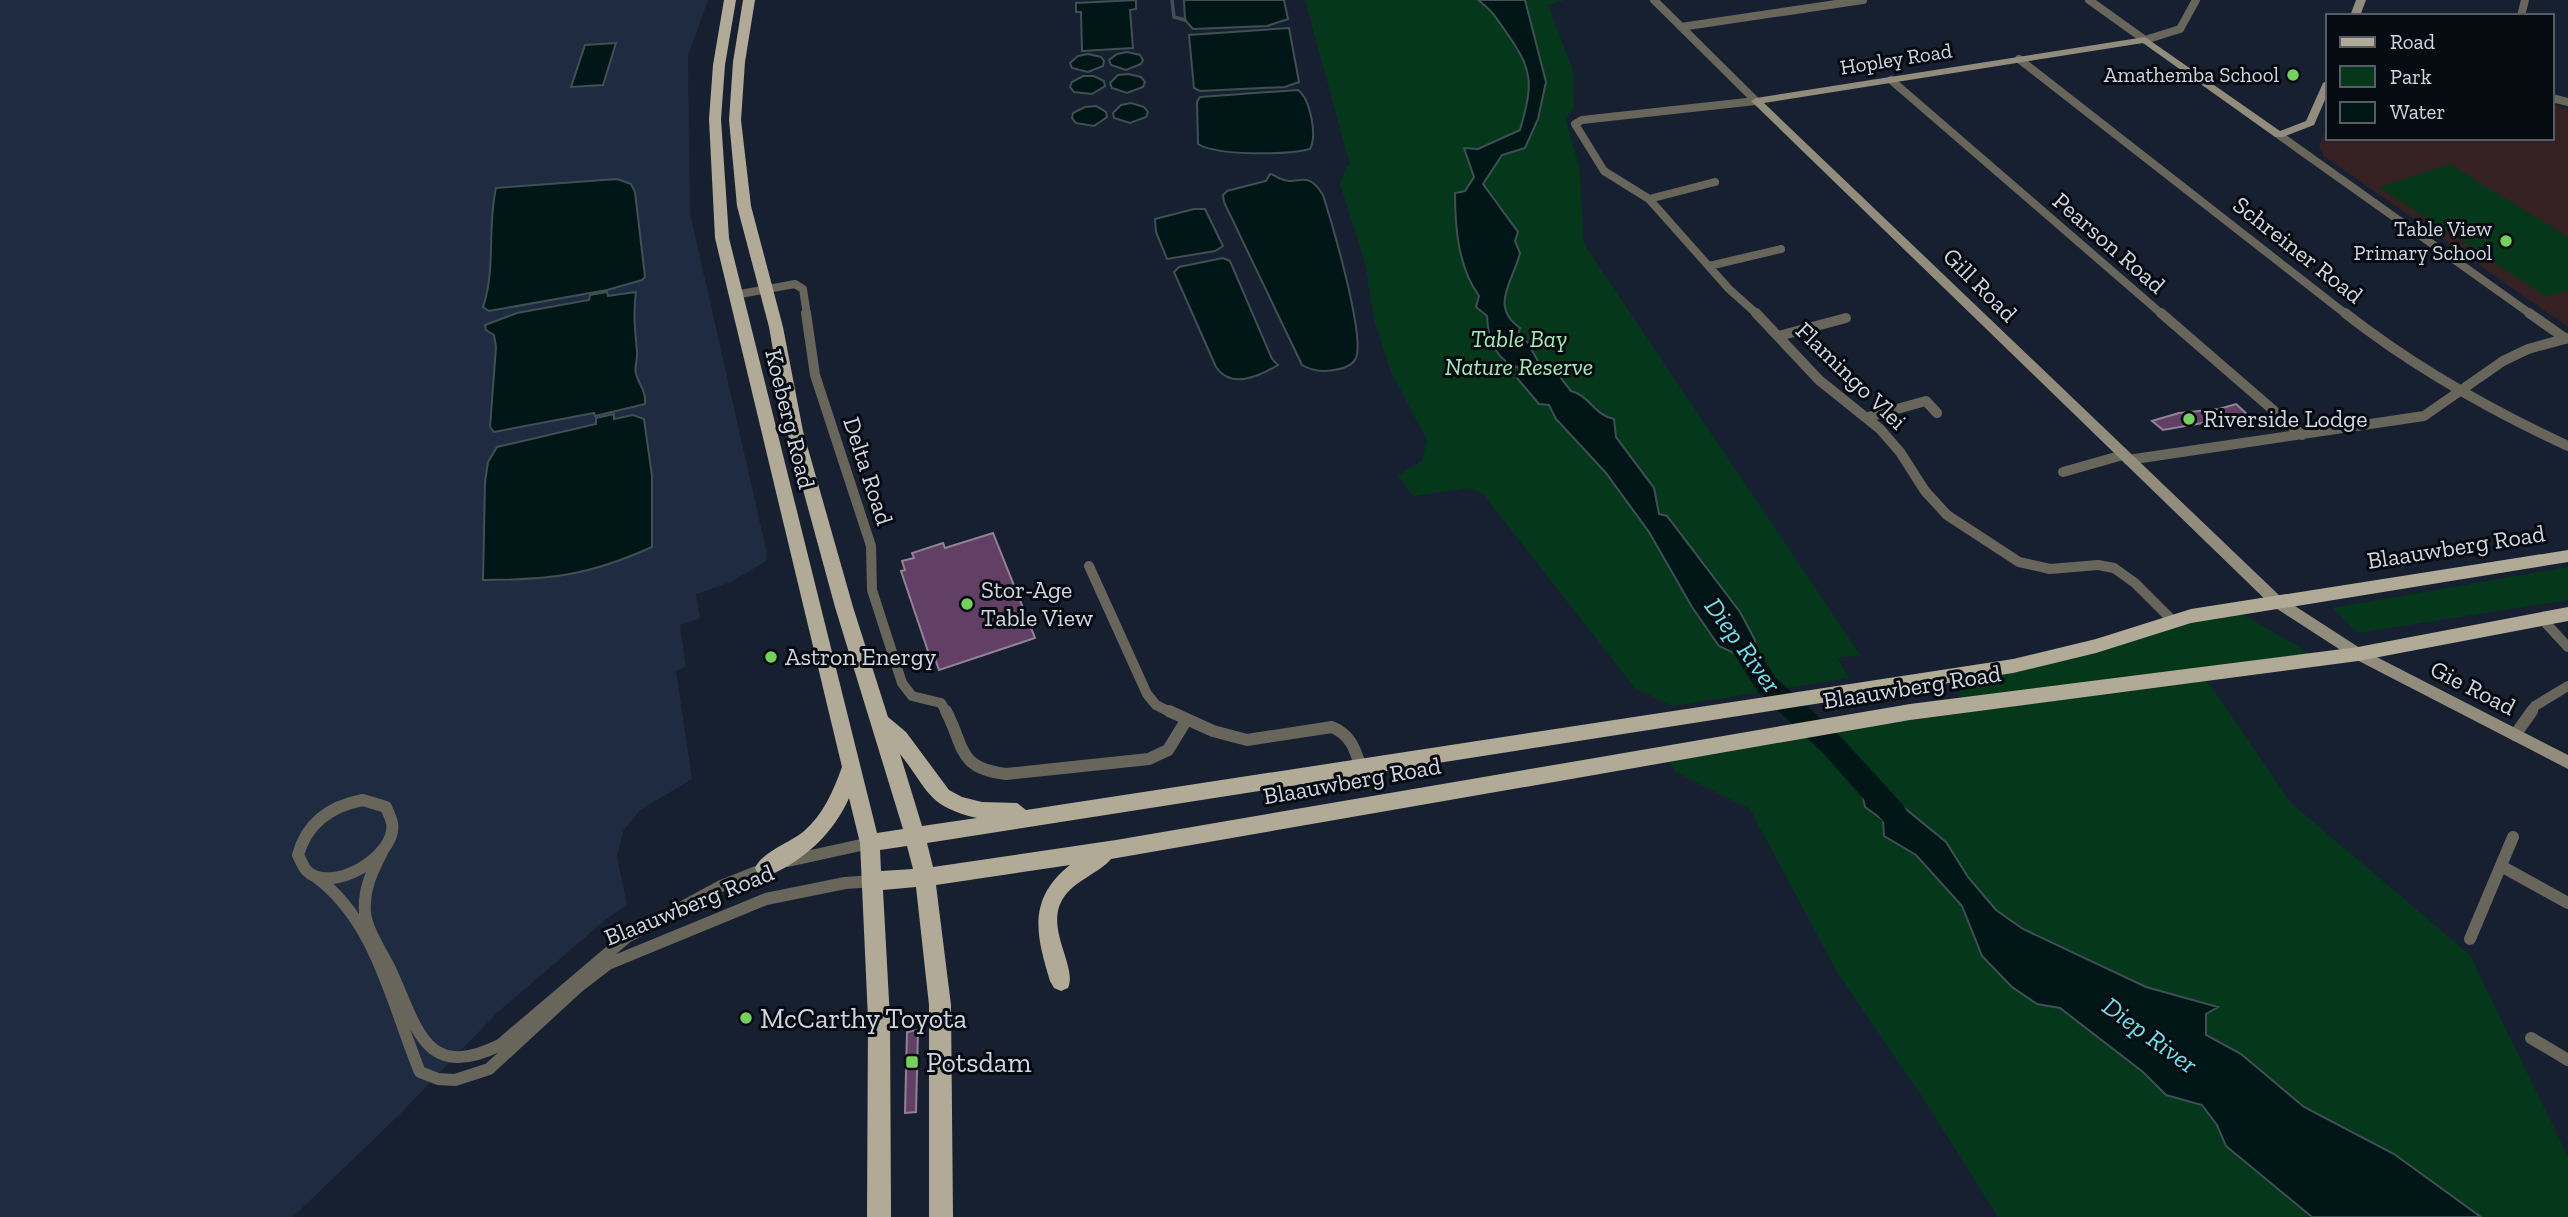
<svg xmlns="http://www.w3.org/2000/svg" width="2568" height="1217" font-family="'Zilla Slab',serif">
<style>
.built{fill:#1e2b40}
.education{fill:#352122}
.green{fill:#05381b}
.water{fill:#011617;stroke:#3f5054;stroke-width:2}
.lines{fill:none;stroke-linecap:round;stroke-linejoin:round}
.stream{stroke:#3f5054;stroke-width:3.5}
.river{fill:#011617;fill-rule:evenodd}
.building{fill:#623f65;stroke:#938194;stroke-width:2}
.street-far2{stroke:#68655b;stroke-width:8}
.street-far1{stroke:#68655b;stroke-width:10}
.street{stroke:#68655b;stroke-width:12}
.secondary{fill:#918c7c;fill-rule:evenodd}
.primary{fill:#b1aa96;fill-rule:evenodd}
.poi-dot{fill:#74d25c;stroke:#060a11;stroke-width:2.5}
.labels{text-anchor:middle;stroke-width:6;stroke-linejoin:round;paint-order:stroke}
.far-street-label{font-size:21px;fill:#d0d7e2;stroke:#060a11}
.far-poi-label{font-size:21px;fill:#d0d7e2;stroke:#060a11;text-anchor:end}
.street-label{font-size:24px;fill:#d0d7e2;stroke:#060a11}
.park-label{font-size:24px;font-style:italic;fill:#a1ecb6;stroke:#060a11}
.poi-label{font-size:24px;fill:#d0d7e2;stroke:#060a11;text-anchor:start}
.water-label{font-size:26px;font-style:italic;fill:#6ee1e7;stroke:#060a11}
.near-poi-label{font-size:28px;fill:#d0d7e2;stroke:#060a11;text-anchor:start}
</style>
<rect width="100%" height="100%" fill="#172031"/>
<path class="built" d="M0,0h708l-20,55 2,158 77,341 -1,7 -35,21 -35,12 4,24 -20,7 6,42 -10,4 16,108 -52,31 -17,21 -6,26 10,48 -23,16 -106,91 -99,103 -106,102h-293z"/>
<path class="education" d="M2552,104l16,5v218l-244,-171 -5,-9 9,-23v14h224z"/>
<path class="green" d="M1305,0h260l-17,5 25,66 1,38 -9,9 14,48 5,78 276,411 -23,3 12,20 -177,28 -37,-18 -152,-194 -14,-6 -56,8 -15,-20 24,-15 5,-21 -36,-68 -17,-52 -8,-54 -26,-82 7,-18 3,-1z
M2450,164l118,73v53l-21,7 -168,-110z
M2568,567v33l-210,33 -25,-25z
M2240,613l71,41 -346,46 -16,-21 232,-56z
M2203,675l88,128 179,152 98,202v60h-570l-73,-116 -88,-129 -87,-163 -74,-37 -13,-18z"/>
<path class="water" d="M1136,0v9l-6,1 3,38 -51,3 -1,-39h-5v-9z
M1184,0h100l4,19 -21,7 -74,3 -8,-9z
M1478,0h47l21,82 -8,37 -13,29 -23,7 -19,29 35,48 -3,9 5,12c-7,29 -31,53 0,75l-2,7 10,8 11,20 11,1 21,27c18,4 24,25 43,28l2,18 38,51 5,26 8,2 73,96 15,28 -2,10 -17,4 -17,-8 -27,-39 -43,-75 -43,-59 -50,-54 -7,-14 -10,-1 -22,-26 2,-10c-23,-7 -31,-29 -32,-52l-11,-9 3,-11c-21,-29 -24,-69 -24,-103l10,-2 9,-14 -10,-29 14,1 42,-19c13,-46 14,-59 -14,-98 -9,-13 -14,-22 -28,-32z
M1289,28l10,54 -14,5 -85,4 -6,-3 -5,-53z
M616,43l-13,42 -32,2 14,-42z
M1127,52l13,3 3,5 -2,4 -15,6 -15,-5 -2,-5 8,-6z
M1088,54l13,3 3,4 -1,5 -15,6 -16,-4 -2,-5 8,-7z
M1128,74l13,3 4,5 -2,5 -16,6 -15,-5 -2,-5 8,-8z
M1083,76h11l10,5 1,5 -13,8 -18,-2 -4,-5 2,-5z
M1298,90c13,10 19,46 12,59 -23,6 -93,7 -112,-5l-1,-42 3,-5z
M1131,103l13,4 4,5 -2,5 -16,6 -16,-5 -1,-5 8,-8z
M1085,107l11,-1 10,6 1,5 -13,9 -18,-3 -4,-5 1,-5z
M1270,174c3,0 6,3 9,4 19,10 27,-11 44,17 9,28 42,140 33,163 -4,8 -14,11 -22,12 -11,2 -22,1 -32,-5l-78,-163 -1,-7 4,-4 39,-10z
M617,179l14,5 4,8 10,85 -3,3 -35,10 -118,21 -6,-4c13,-38 4,-80 13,-119z
M1194,209h11l18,37 -8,5 -48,8 -11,-27 -1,-13z
M1223,258l7,3 42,98 6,6c-20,12 -47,24 -62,2l-42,-95 5,-5z
M607,292l1,4 28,-4c-3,20 -1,39 1,59 1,7 -3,16 -1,23 3,11 10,16 9,30l-50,12 -1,-3 -100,19 -4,-5 6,-80 -2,-12 -8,-5 -1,-5 32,-12 72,-13 1,-5z
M614,414v5l19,-4 11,4 8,57v71c-62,28 -101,33 -169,33l2,-98 3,-20 9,-15 99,-23v-6z
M1861,789l30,8 55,45 22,35 28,33 27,19 123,58 72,20 -12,7v21l35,19 63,53 90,47 87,63h-169l-86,-71 -9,-21 -15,-20 -36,-10 -23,-23 -83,-64 -23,-4 -25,-17 -30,-31 -20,-50 -46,-51 -32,-19 -1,-16 -18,-13z"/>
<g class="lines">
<path class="stream" d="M1172,0l2,17 11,3"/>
<path class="river" d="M1727,614l9,3 40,61 65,59 63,69 4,8 -4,8 -10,4 -10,-4 -61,-69 -65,-61 -43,-68 3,-7z"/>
</g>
<path class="building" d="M2236,404l12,11 -85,15 -11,-9 27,-8 40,-4z
M993,533l42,105 -96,32 -5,-14 -4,1 -29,-86 4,-1 -3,-9 12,-3 -2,-5 31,-10 2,5z
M918,1030l-2,82 -11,1 2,-81z"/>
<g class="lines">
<path class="street-far2" d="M1654,0l102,101
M2089,0l56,40 35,-11 16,-29
M2521,16l4,-16
M1681,27l182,-27
M2019,59l328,256
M1891,80l272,235
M2552,98l16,4
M1756,101l-174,19 -7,4 29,47 45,28 80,90 29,26
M2279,135l253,180
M1649,199l66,-17
M1709,266l72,-17
M735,295l60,-11 8,5 4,26"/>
<path class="street-far1" d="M806,313l9,62 56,171 1,44 30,93 10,13 29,7 6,10
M1756,313l63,67 61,49 20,23 25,39 22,24 72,47 31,7 48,-4 16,3 21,15 37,37
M2161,313l141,122
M2345,313c69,54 143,96 223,133
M2529,313l37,26
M1779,336l67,-18
M1868,417l58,-16 11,12
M2128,460l296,-44 79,-55 25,-12 40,-11
M2063,472l60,-17
M1089,566l58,128 9,11 16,8
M2542,619l26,28
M2530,713l5,-7 33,-20"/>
<path class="street" d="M946,711c19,36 11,57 60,63l143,-15 19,-9 19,-31
M1169,711l44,20 34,9 85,-13c19,8 23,22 29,41
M2515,735l17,-24
M363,800l23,7c2,5 5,11 6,16 6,33 -62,73 -86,47 -3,-4 -6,-11 -8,-15 9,-33 33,-49 65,-55z
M382,852c-10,20 -19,37 -17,61 2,18 18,41 26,58 26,57 34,111 109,74l127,-108 94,-51 48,-19
M788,861l82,-18
M2501,866l67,37
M316,877c61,45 76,128 104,195l18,7 17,1 34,-11 89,-82 30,-23 158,-65 79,-16 29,-2
M2470,939l43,-102
M2531,1038l37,22"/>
<path class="secondary" d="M2356,0h10l-6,16h-10z
M2145,37l135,94 26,-10 17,-38 5,-3v13l-14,32 -31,12h-8l-132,-94 -379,60 517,494 82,53 205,105v14l-215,-111 -82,-53 -520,-504 5,-3z"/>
<path class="primary" d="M724,0h12l-11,65 -4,54 8,119 148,595 26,-4 -68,-222 -48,-176 -18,-104 -32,-121 -8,-86 4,-58 10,-62h12l-10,62 -4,58 10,86 32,121 20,104 50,176 35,110 18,15 43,58 13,7 20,5 35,1 9,7 987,-151 83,-20 95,-30 377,-59v12l-377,61 -95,30 -83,20 -1086,170 6,24 183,-27 794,-136 448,-57 210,-40v14l-210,40 -448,59 -799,139c-13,15 -34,20 -47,38 -21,30 14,69 4,91l-7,3 -7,-3 -4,-7c-14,-46 -23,-82 20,-116l-134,20 15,120 2,212h-24v-212l-13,-118 -33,3 7,129 1,198h-24l1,-198 -8,-176 -11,-45c-15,35 -47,65 -84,79l-7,-3 -3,-6c7,-16 34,-25 48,-36 20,-17 30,-40 39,-65l-127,-529 -6,-119 4,-54zM900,754c29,36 26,52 77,64l-55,8zM907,846l6,23 -32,2 -1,-21z"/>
</g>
<g class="poi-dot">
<circle cx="2293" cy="75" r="7"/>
<circle cx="2506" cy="241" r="7"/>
<circle cx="2189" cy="419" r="7"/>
<circle cx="967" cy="604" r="7"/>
<circle cx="771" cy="657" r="7"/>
<circle cx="746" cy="1018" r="7"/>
<rect x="905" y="1055" width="14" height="14" rx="3.5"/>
</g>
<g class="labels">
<g class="far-street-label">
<text transform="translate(1896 59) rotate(-9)" y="7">Hopley Road</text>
</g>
<g class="far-poi-label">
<text x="2279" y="82">Amathemba School</text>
<text x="2492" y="236">Table View<tspan x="2492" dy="24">Primary School</tspan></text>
</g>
<g class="street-label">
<text transform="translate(2109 243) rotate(41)" y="8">Pearson Road</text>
<text transform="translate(2298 250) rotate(38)" y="8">Schreiner Road</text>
<text transform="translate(1980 285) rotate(45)" y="8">Gill Road</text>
<text transform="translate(1851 376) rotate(44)" y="8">Flamingo Vlei</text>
<text transform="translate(790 419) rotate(76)" y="8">Koeberg Road</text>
<text transform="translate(868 471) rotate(72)" y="8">Delta Road</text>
<text transform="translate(2456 547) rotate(-9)" y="8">Blaauwberg Road</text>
<text transform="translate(1912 687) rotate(-9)" y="8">Blaauwberg Road</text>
<text transform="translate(2473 688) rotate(27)" y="8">Gie Road</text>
<text transform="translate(1352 781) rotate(-10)" y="8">Blaauwberg Road</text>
<text transform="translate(689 905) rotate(-22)" y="8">Blaauwberg Road</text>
</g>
<g class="park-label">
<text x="1519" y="347">Table Bay<tspan x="1519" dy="28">Nature Reserve</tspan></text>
</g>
<g class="poi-label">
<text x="2203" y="427">Riverside Lodge</text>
<text x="981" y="598">Stor-Age<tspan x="981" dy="28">Table View</tspan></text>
<text x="785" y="665">Astron Energy</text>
</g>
<g class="water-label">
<text transform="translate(1743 645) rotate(54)" y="9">Diep River</text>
<text transform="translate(2150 1035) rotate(36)" y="9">Diep River</text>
</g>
<g class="near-poi-label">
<text x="760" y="1028">McCarthy Toyota</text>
<text x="926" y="1072">Potsdam</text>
</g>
</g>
<rect x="2326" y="14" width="228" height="126" fill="#060a11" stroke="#575c65" stroke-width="2"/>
<rect x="2340" y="37" width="35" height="10" fill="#b1aa96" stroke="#575c65" stroke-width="2"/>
<text x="2390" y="49" font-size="21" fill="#d0d7e2">Road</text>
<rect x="2340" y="66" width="35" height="21" fill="#05381b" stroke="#575c65" stroke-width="2"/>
<text x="2390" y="84" font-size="21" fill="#d0d7e2">Park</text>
<rect x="2340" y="102" width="35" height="21" fill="#011617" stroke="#575c65" stroke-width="2"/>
<text x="2390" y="119" font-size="21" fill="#d0d7e2">Water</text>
</svg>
